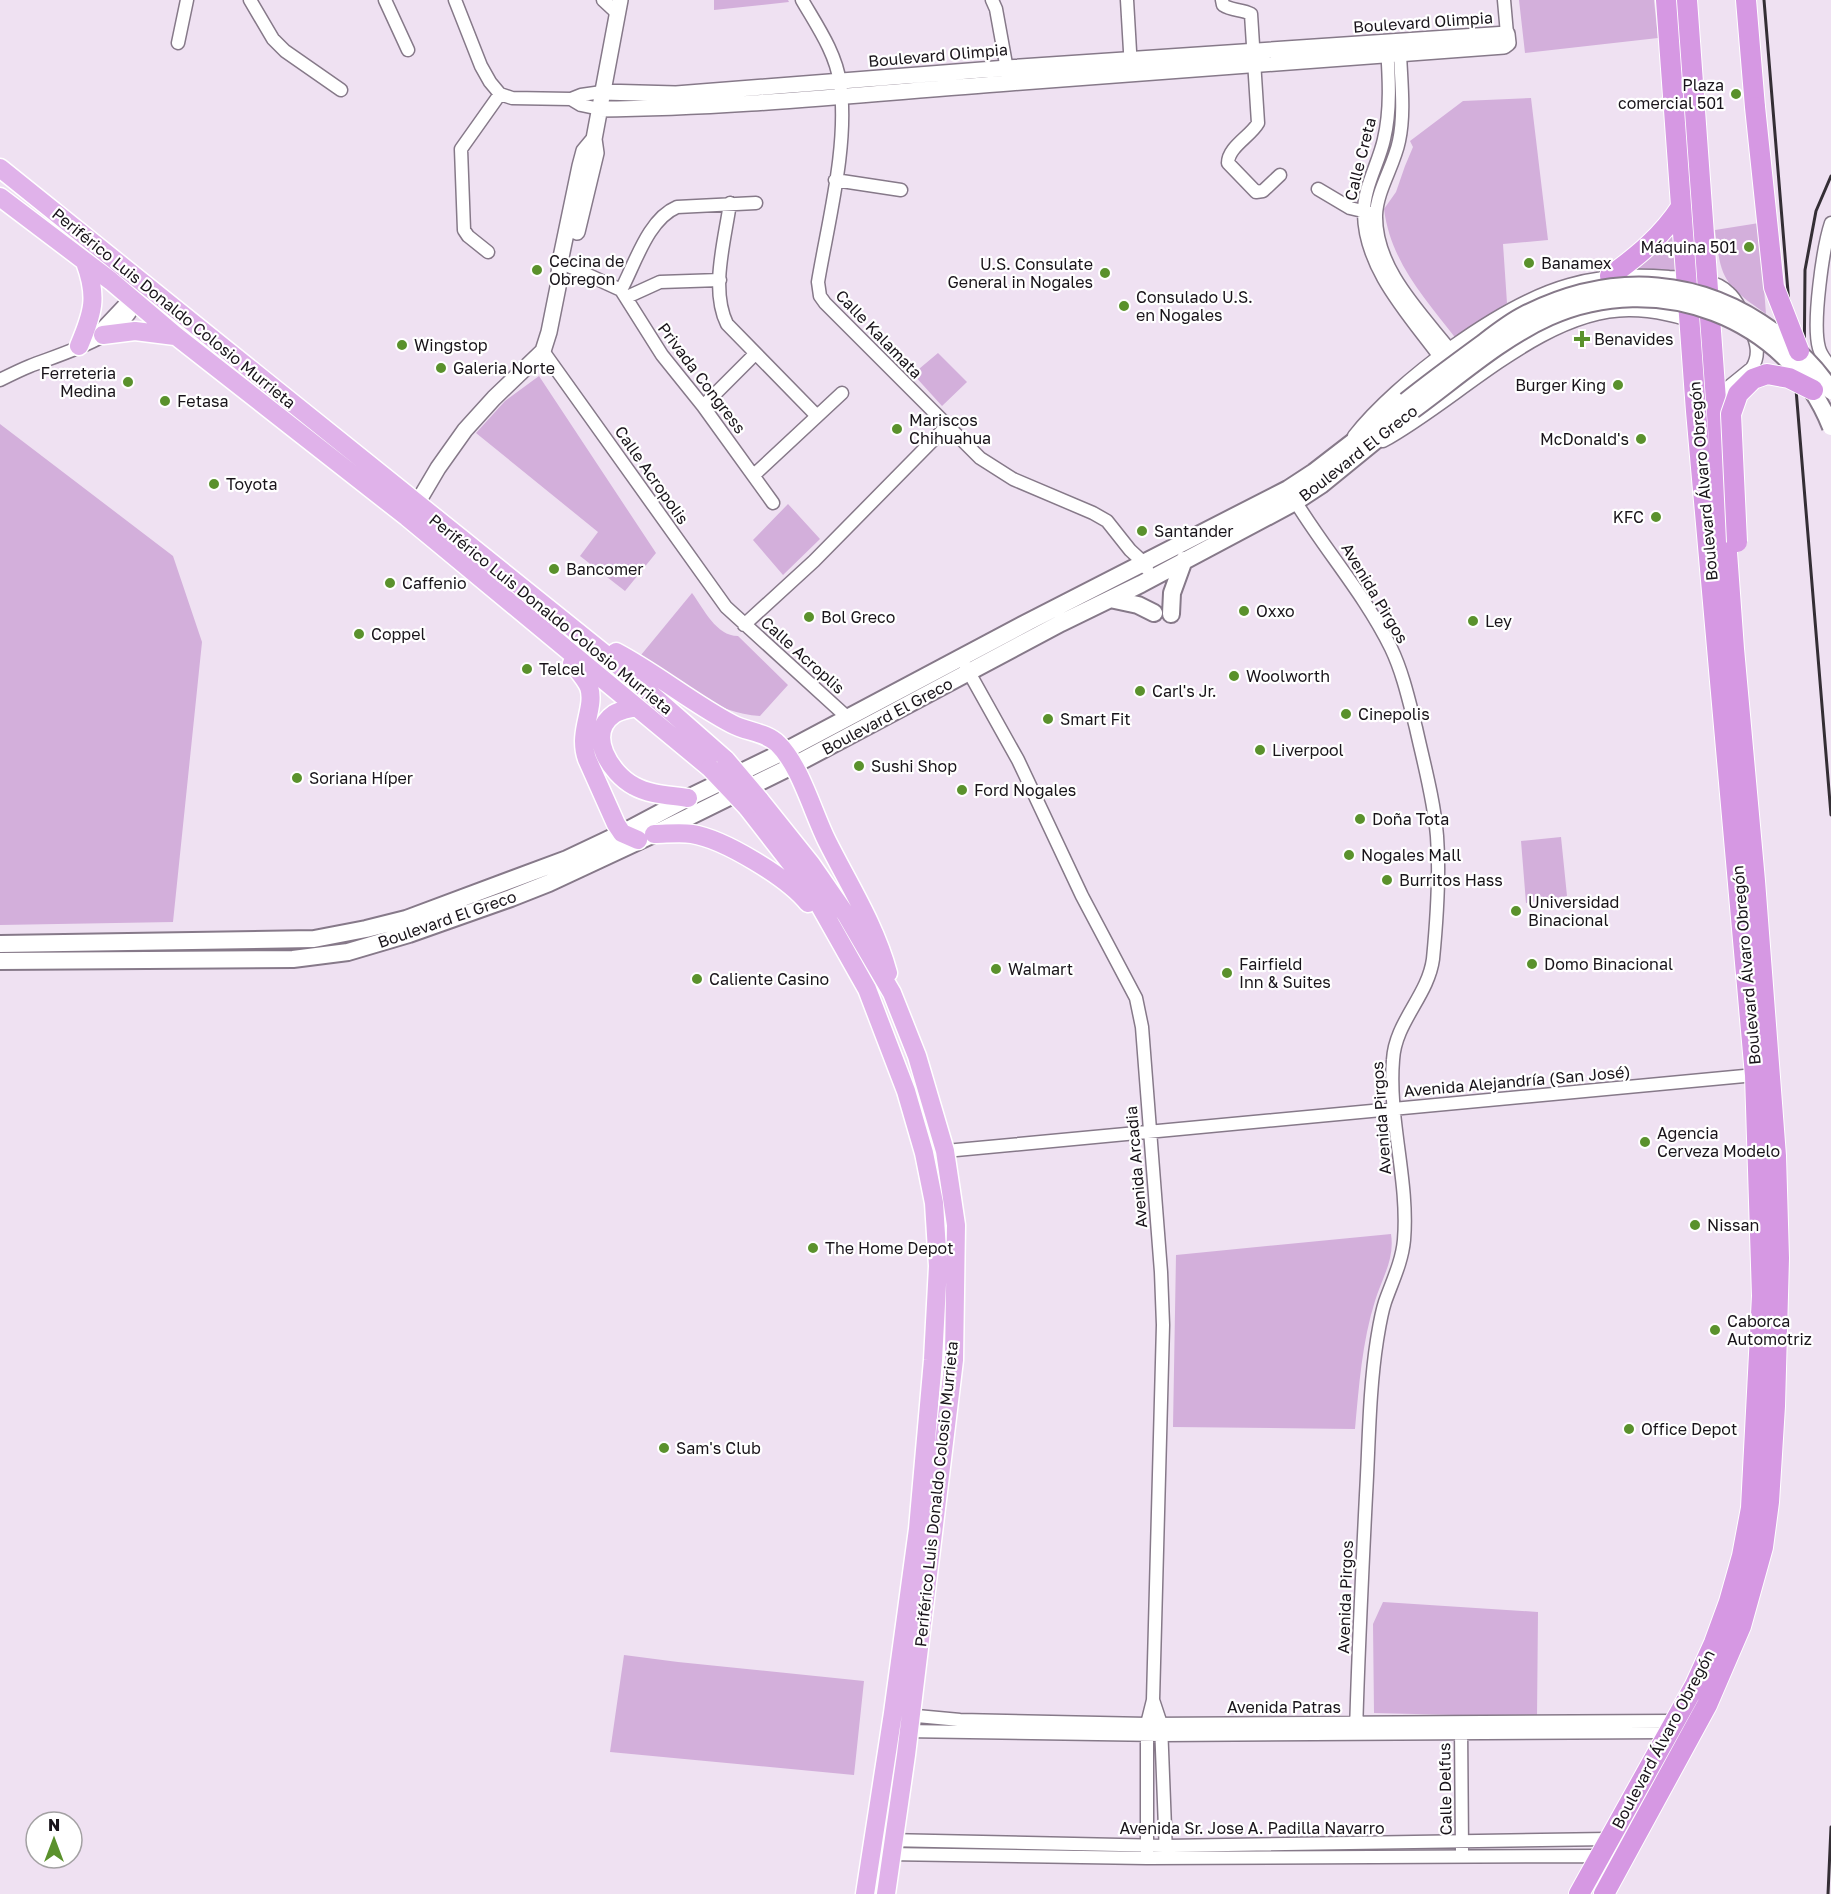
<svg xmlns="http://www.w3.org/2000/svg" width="1831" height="1894" font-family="'Golos Text',sans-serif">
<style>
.green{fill:#d3afdb}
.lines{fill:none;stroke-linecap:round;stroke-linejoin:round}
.minor-casing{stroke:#867989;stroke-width:15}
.tertiary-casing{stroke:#867989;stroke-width:18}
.secondary-casing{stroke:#867989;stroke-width:20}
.primary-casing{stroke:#fff;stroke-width:21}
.trunk-casing{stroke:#fff;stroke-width:22}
.minor{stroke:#fff;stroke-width:12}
.tertiary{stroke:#fff;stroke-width:15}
.secondary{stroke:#fff;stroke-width:16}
.primary{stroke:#e0b2ea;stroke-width:18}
.trunk{stroke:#d698e3;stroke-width:20}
.rail{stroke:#342e35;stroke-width:3}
.secondary-bridge-casing{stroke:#867989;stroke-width:20;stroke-linecap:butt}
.primary-bridge-casing{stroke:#fff;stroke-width:21;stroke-linecap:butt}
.trunk-bridge-casing{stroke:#fff;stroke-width:22;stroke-linecap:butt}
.secondary-bridge{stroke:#fff;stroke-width:16}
.primary-bridge{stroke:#e0b2ea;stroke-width:18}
.trunk-bridge{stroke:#d698e3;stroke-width:20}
.poi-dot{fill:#5a912c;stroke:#fff;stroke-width:2}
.labels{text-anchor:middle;stroke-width:4.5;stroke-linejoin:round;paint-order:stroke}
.street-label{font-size:16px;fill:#19141a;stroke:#fff}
.poi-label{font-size:16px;fill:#19141a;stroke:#fff;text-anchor:start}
</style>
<rect width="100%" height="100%" fill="#efe1f2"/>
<path class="green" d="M714,0h74l1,2 -75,8z
M1519,0h135l4,38 -133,15z
M1531,98l17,142 -45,4 4,59 -50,37c-32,-42 -66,-77 -73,-131l12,-17 9,-26 8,-19 -3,-6 53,-40z
M1759,223l7,91c-42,-30 -45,-33 -51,-84z
M1673,234l8,47 -64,-5 29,-19z
M938,353l29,29 -25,24 -29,-32z
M539,376l117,177 -31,38 -45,-35 18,-24 -122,-99 29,-32z
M0,424l173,132 29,86 -29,280 -173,3z
M788,504l32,35 -37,36 -30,-35z
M692,593c12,16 24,43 46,43l50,49 -28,31c-44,-3 -87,-32 -119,-61z
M1561,837l6,59 -41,7 -5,-62z
M1391,1234c4,25 -9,44 -16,67 -13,41 -16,85 -20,128l-182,-2 3,-172z
M1383,1602l155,10 -1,105 -163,-4 -1,-89z
M624,1655l54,7 186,19 -10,94 -244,-23z"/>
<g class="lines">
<defs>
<path id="minor" d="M250,0l23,39 12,12 56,39
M385,0l23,50
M455,0l26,66 9,16 10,12 12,4 59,1 10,-4 21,-3
M603,0l14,13
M802,0c15,26 34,53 38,83 9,60 -12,139 -22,199l2,14 5,7 155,155 33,21 80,34 14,8 23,29 14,13 3,6
M992,0l4,9 12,66
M1127,0l4,68
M1222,0l1,5c9,6 19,4 28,9l7,109c-7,13 -30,24 -30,40l28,29 7,-1 17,-16
M1504,0l3,34
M178,43l9,-43
M1387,47c2,30 4,63 -3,92 -5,24 -21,49 -20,75 1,55 45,101 76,143
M1400,53c1,28 5,60 -1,88 -5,25 -22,49 -23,74 -1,53 43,96 74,135
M571,99l10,6 19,4
M835,180l66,10
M1318,189l32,19 21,5
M730,203c-5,37 -20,86 -3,121l90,92
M1831,223c-8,24 -19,101 -12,125 2,8 8,14 12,20
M488,252l-20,-16 -4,-6 -3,-81 39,-55
M560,262l61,28 41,65 41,51 70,97
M621,290c14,-26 27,-71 56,-83l79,-4
M627,297l33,-15 60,-2
M543,351l183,256 122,111
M0,380c10,-5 20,-10 30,-14 27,-11 101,-31 104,-65l-9,3 -35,37
M1715,398l37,-30c8,-13 5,-25 -1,-38
M703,406l52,-52
M1354,436c43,-55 147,-132 215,-151 33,-10 65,-11 100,-8 19,1 46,1 60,16 6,5 9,12 13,19
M1383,441c74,-40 160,-132 247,-131 28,0 53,7 80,17
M754,475l88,-82
M1292,496c31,52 72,97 99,152 12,25 18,53 25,80 8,36 18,72 21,108 3,41 0,82 -4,123 -5,37 -38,63 -40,101 -5,60 16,120 11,180 -2,22 -12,42 -19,62 -4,12 -6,26 -8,38 -8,51 -8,104 -11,155 -4,80 -8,160 -10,239
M744,625l70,-64 133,-135
M966,667l52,93 64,136 54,102 6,29 19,245 2,53 -10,375 -6,24v134
M924,1153l831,-78
M1153,1700l8,24 5,130
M906,1715l54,5 187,4 528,-3
M1461,1726l1,124
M904,1731l258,4 507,-3
M886,1840l280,6 443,-7 22,7
M887,1854l260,4 453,-2 21,8"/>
<path id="tertiary" d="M600,109c136,-1 273,-16 409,-26 165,-13 330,-25 495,-37l4,-3 -1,-9 -500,34 -331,26 -74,-2
M577,232l19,-79 -2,-14 26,-139
M412,512l26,-44 27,-38 29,-32 49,-47 6,-19 9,-45 2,-25 20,-96 4,-15 10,-12"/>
<path id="secondary" d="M1110,599l28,6 16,8
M1171,614l1,-21 12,-33
M0,944l314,-5 52,-10 40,-10 161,-60 55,-26 66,-35 97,-47 245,-130 258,-132 26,-17 92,-71
M0,961l293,-2 55,-7 61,-18 102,-36 38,-15 105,-49 140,-69 267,-142 80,-39 154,-82 26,-17 92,-75"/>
<path id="primary" d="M0,168l611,491 115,101
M0,197l111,84 65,55 231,181 303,251
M103,335l32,-4 40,5
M79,346c14,-33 19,-49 6,-84
M616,652c40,21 76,51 116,72 15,8 34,8 46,20 22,21 35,69 49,97 22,44 48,84 61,132
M572,663c6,8 13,15 17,24 7,21 -12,45 -2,72l29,65 6,9 16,7
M636,707c-7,2 -16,3 -22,7 -29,20 -3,60 20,72 16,9 35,9 54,12
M759,799l52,65 36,52 45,77 25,63 28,95 11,74 -2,135 -48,395 -20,139
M747,807l63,81 57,101 39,102 18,62 10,50 4,63 -5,94 -15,169 -25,184 -28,181
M654,834c12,0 26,-2 38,0 32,5 96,44 116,69"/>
<path id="trunk" d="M1746,0l9,107
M1610,276c28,-20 52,-40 71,-69
M1579,1894l116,-209 19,-42 15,-41 13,-46 9,-48 11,-212 -7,-221 -59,-664 -30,-411
M1604,1894l103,-189 34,-79 22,-79 6,-45 6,-96 4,-148 -3,-102 -21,-275 -21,-232 -47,-649"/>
</defs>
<use href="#minor" class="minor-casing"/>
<use href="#tertiary" class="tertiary-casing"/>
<use href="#secondary" class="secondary-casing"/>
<use href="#primary" class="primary-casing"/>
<use href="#trunk" class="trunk-casing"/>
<use href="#minor" class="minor"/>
<use href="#tertiary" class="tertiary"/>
<use href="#secondary" class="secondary"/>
<use href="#primary" class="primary"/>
<use href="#trunk" class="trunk"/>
<path class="rail" d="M1764,0l67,815
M1804,382l1,-112 11,-59 15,-35
M1828,1894l3,-67"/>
<defs>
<path id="secondary-bridge" d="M1406,401c25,-20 51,-39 77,-58 13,-10 27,-21 41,-28 89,-45 180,-39 258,23 19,15 37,32 49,53
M1413,410c44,-32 87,-71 136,-93 108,-48 238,-1 282,110"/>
<path id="primary-bridge" d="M726,760l33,39
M710,768l37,39"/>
<path id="trunk-bridge" d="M1755,107l19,180 25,64
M1737,542l-6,-128 7,-20 15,-15 14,-5 22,4 24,12"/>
</defs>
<use href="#secondary-bridge" class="secondary-bridge-casing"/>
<use href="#primary-bridge" class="primary-bridge-casing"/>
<use href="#trunk-bridge" class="trunk-bridge-casing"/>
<use href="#secondary-bridge" class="secondary-bridge"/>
<use href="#primary-bridge" class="primary-bridge"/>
<use href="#trunk-bridge" class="trunk-bridge"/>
</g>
<g class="poi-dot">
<circle cx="1736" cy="94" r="6"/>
<circle cx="1749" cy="247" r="6"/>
<circle cx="1529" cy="263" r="6"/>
<circle cx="537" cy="270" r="6"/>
<circle cx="1105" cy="273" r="6"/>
<circle cx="1124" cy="306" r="6"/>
<path d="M1579 330h6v6h6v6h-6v6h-6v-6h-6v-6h6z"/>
<circle cx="402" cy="345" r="6"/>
<circle cx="441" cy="368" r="6"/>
<circle cx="128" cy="382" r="6"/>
<circle cx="1618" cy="385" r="6"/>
<circle cx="165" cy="401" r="6"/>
<circle cx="897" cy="429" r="6"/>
<circle cx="1641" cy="439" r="6"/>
<circle cx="214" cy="484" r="6"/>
<circle cx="1656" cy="517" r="6"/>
<circle cx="1142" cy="531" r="6"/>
<circle cx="554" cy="569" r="6"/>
<circle cx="390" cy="583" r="6"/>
<circle cx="1244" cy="611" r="6"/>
<circle cx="809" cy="617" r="6"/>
<circle cx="1473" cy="621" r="6"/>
<circle cx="359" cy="634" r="6"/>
<circle cx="527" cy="669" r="6"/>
<circle cx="1234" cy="676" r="6"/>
<circle cx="1140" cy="691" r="6"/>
<circle cx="1346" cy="714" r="6"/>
<circle cx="1048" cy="719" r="6"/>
<circle cx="1260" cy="750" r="6"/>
<circle cx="859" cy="766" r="6"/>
<circle cx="297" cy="778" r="6"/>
<circle cx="962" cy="790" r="6"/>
<circle cx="1360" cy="819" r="6"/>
<circle cx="1349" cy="855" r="6"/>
<circle cx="1387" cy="880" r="6"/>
<circle cx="1516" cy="911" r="6"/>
<circle cx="1532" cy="964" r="6"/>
<circle cx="996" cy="969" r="6"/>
<circle cx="1227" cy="973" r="6"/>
<circle cx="697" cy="979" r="6"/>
<circle cx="1645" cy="1142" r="6"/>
<circle cx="1695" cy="1225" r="6"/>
<circle cx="813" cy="1248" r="6"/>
<circle cx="1715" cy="1330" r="6"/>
<circle cx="1629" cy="1429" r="6"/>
<circle cx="664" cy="1448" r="6"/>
</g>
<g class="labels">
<g class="street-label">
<text transform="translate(1423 22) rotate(-4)" y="6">Boulevard Olimpia</text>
<text transform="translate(938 55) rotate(-5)" y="6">Boulevard Olimpia</text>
<text transform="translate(1360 159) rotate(-76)" y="6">Calle Creta</text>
<text transform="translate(174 308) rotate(39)" y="6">Periférico Luis Donaldo Colosio Murrieta</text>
<text transform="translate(879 334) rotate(46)" y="6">Calle Kalamata</text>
<text transform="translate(702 378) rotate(53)" y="6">Privada Congress</text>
<text transform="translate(1358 453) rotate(-38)" y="6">Boulevard El Greco</text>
<text transform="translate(652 475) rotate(55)" y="6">Calle Acropolis</text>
<text transform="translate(1703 481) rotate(-95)" y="6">Boulevard Álvaro Obregón</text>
<text transform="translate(1375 593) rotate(59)" y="6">Avenida Pirgos</text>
<text transform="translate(551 614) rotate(39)" y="6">Periférico Luis Donaldo Colosio Murrieta</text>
<text transform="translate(803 655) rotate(42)" y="6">Calle Acroplis</text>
<text transform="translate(887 716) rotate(-28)" y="6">Boulevard El Greco</text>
<text transform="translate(447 919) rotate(-19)" y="6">Boulevard El Greco</text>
<text transform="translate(1746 965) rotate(-95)" y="6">Boulevard Álvaro Obregón</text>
<text transform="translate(1517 1081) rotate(-5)" y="6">Avenida Alejandría (San José)</text>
<text transform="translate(1381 1118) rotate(-94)" y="6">Avenida Pirgos</text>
<text transform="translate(1136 1167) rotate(-95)" y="6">Avenida Arcadia</text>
<text transform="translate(936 1494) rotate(-84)" y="6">Periférico Luis Donaldo Colosio Murrieta</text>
<text transform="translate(1345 1597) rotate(-88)" y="6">Avenida Pirgos</text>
<text x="1284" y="1713">Avenida Patras</text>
<text transform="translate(1663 1739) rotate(-62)" y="6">Boulevard Álvaro Obregón</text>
<text transform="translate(1445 1789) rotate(-91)" y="6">Calle Delfus</text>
<text x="1252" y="1834">Avenida Sr. Jose A. Padilla Navarro</text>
</g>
<g class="poi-label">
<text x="1724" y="91" text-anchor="end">Plaza<tspan x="1724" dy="18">comercial 501</tspan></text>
<text x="1737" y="253" text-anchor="end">Máquina 501</text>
<text x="549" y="267">Cecina de<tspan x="549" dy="18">Obregon</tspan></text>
<text x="1541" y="269">Banamex</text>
<text x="1093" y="270" text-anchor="end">U.S. Consulate<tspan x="1093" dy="18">General in Nogales</tspan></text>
<text x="1136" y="303">Consulado U.S.<tspan x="1136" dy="18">en Nogales</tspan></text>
<text x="1594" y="345">Benavides</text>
<text x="414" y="351">Wingstop</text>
<text x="453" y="374">Galeria Norte</text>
<text x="116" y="379" text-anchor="end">Ferreteria<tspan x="116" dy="18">Medina</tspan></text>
<text x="1606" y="391" text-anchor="end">Burger King</text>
<text x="177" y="407">Fetasa</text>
<text x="909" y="426">Mariscos<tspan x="909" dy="18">Chihuahua</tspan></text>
<text x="1629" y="445" text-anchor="end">McDonald's</text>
<text x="226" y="490">Toyota</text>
<text x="1644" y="523" text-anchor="end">KFC</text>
<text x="1154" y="537">Santander</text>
<text x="566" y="575">Bancomer</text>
<text x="402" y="589">Caffenio</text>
<text x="1256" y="617">Oxxo</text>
<text x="821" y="623">Bol Greco</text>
<text x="1485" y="627">Ley</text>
<text x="371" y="640">Coppel</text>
<text x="539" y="675">Telcel</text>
<text x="1246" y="682">Woolworth</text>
<text x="1152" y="697">Carl's Jr.</text>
<text x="1358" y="720">Cinepolis</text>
<text x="1060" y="725">Smart Fit</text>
<text x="1272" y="756">Liverpool</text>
<text x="871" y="772">Sushi Shop</text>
<text x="309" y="784">Soriana Híper</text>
<text x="974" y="796">Ford Nogales</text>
<text x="1372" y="825">Doña Tota</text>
<text x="1361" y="861">Nogales Mall</text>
<text x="1399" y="886">Burritos Hass</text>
<text x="1528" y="908">Universidad<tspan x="1528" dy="18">Binacional</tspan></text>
<text x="1239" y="970">Fairfield<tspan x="1239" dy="18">Inn &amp; Suites</tspan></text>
<text x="1544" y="970">Domo Binacional</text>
<text x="1008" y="975">Walmart</text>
<text x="709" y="985">Caliente Casino</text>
<text x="1657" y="1139">Agencia<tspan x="1657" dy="18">Cerveza Modelo</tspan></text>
<text x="1707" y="1231">Nissan</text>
<text x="825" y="1254">The Home Depot</text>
<text x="1727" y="1327">Caborca<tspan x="1727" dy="18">Automotriz</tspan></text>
<text x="1641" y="1435">Office Depot</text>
<text x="676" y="1454">Sam's Club</text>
</g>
</g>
<g transform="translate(54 1840)"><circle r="28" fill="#ffffff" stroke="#a3a1a3" stroke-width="1.5"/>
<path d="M0-4.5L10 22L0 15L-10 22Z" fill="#5a912c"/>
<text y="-9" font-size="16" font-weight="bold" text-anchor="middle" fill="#19141a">N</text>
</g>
</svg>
